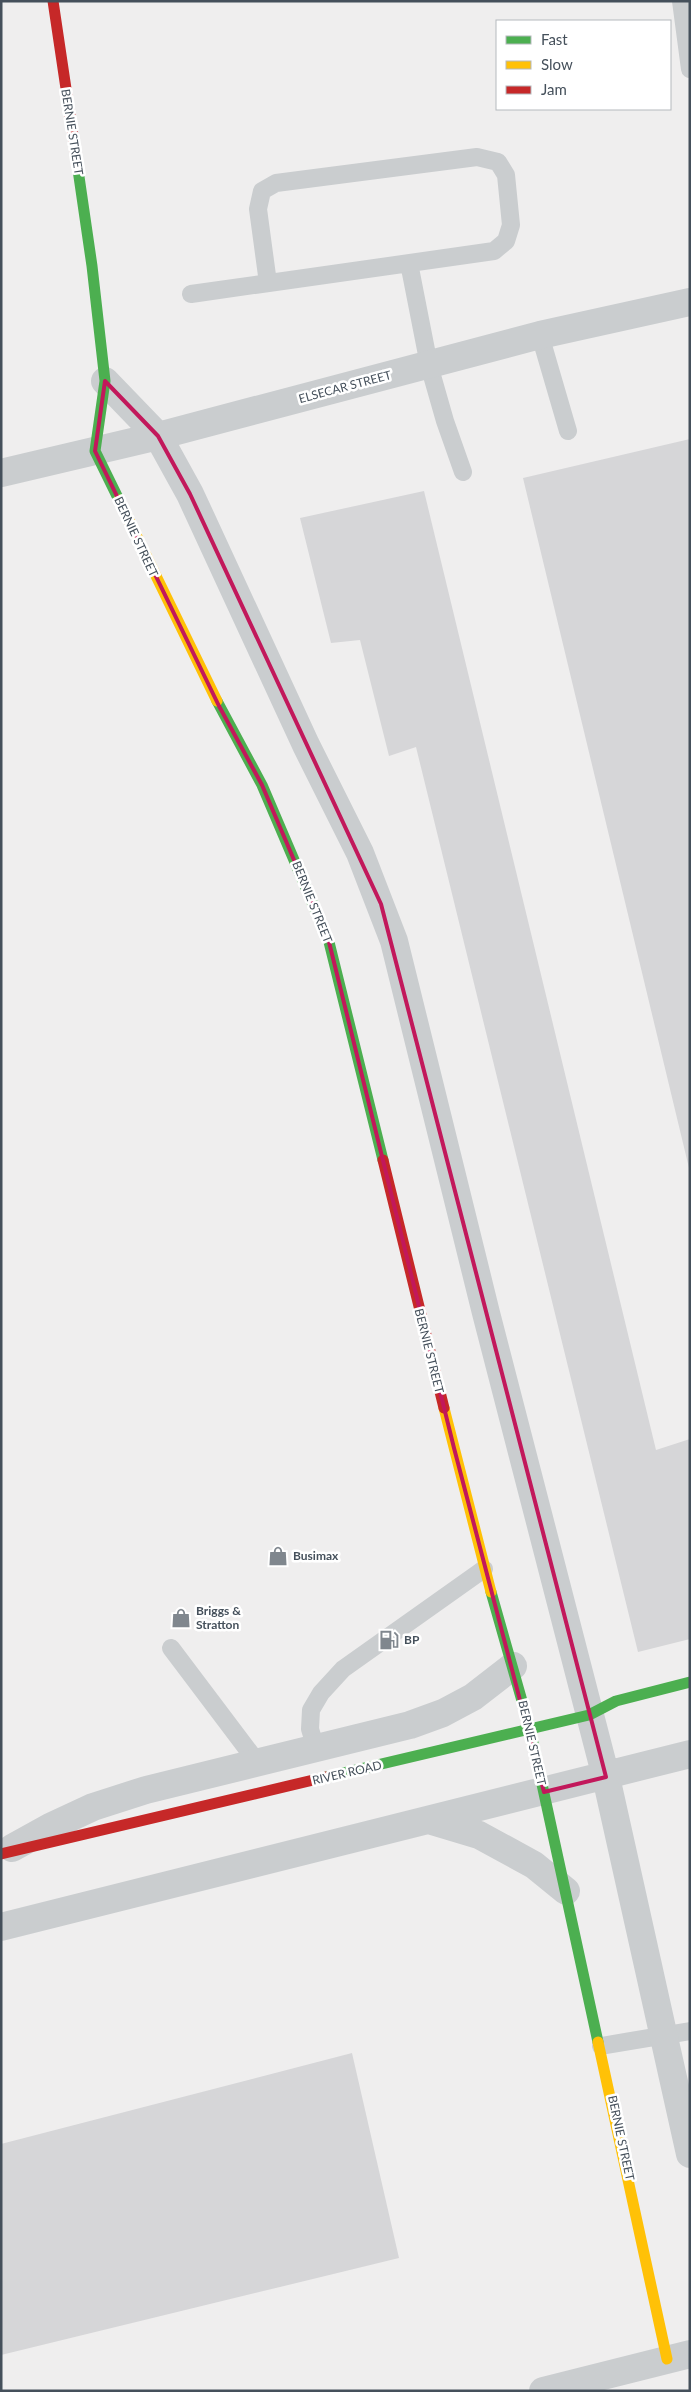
<svg xmlns="http://www.w3.org/2000/svg" width="691" height="2392" font-family="Lato,sans-serif">
<style>
.building{fill:#d6d6d8}
.lines{fill:none;stroke-linecap:round;stroke-linejoin:round}
.lane{stroke:#cacdcf;stroke-width:18}
.street{stroke:#cacdcf;stroke-width:28}
.fast{stroke:#4caf50;stroke-width:11}
.slow{stroke:#ffc107;stroke-width:11}
.jam{stroke:#c62828;stroke-width:11}
.marked{fill:none;stroke:#c2185b;stroke-width:4;stroke-linejoin:round}
.labels{text-anchor:middle;stroke-width:5;stroke-linejoin:round;paint-order:stroke}
.street-label{font-size:12px;fill:#45505b;stroke:#fff}
.poi-label{font-size:12px;font-weight:bold;fill:#45505b;stroke:#fff;text-anchor:start}
</style>
<rect width="100%" height="100%" fill="#efeeee"/>
<path class="building" d="M690,439v729h-1l-166,-690z
M424,491l232,959 34,-11v200l-52,13 -222,-905 -27,9 -29,-116 -29,3 -31,-125z
M352,2053l47,205 -398,97v-211z"/>
<g class="lines">
<path class="lane" d="M681,1l9,68
M409,263l20,102 16,56 18,51
M191,294l303,-43 12,-10 5,-16 -5,-50 -8,-13 -21,-5 -201,26 -14,8 -4,18 10,74
M540,335l28,96
M171,1648l86,114
M316,1749l-6,-20 1,-19 10,-17 22,-24 141,-100
M601,2046l89,-15"/>
<path class="street" d="M105,381l53,55 32,58 116,251 54,108 34,88 92,372 120,464 84,377
M1,473l157,-37 382,-101 150,-33
M429,1820l50,15 55,30 32,26
M12,1848l38,-21 43,-20 53,-17 264,-65 33,-12 30,-16 40,-31
M1,1927l689,-173
M543,2391l147,-37"/>
<path class="fast" d="M76,156l16,110 13,115 -10,70 24,49
M217,701l45,84 67,157 54,218
M491,1592l39,137 68,313
M326,1777l263,-62 27,-14 74,-19"/>
<path class="slow" d="M119,500l98,201
M444,1408l47,184
M598,2042l69,317"/>
<path class="jam" d="M53,1l23,155
M383,1160l61,248
M1,1854l325,-77"/>
</g>
<path class="marked" d="M105,381l53,55 32,58 191,410 225,873 -62,15 -90,-344 -125,-506 -67,-157 -43,-79 -124,-255z"/>
<defs>
<symbol id="shop-bare" viewBox="-9 -9 18 18"><path d="M-5-2.5h2.3a2.7 3.5 0 0 1 5.4 0H5L5.5 6h-11ZM-1.5-2.5h3a1.5 2.3 0 0 0-3 0Z" fill="#80878e" stroke="#fff" stroke-width="2.5" paint-order="stroke"/></symbol>
<symbol id="fuel-bare" viewBox="-9 -9 18 18"><path d="M-5.5-6h7V0h2V4h1.3V-2.5L3-4.5l.8-.8L6-3V5H2.5V1h-1V6h-7ZM-4.2-4.7v3.2H.2V-4.7Z" fill="#80878e" stroke="#fff" stroke-width="2.5" paint-order="stroke"/></symbol>
</defs>
<g fill-rule="evenodd">
<use href="#shop-bare" x="264" y="1542" width="28" height="28"/>
<use href="#shop-bare" x="167" y="1604" width="28" height="28"/>
<use href="#fuel-bare" x="375" y="1626" width="28" height="28"/>
</g>
<g class="labels">
<g class="street-label">
<text transform="translate(72 132) rotate(81)" y="4">BERNIE STREET</text>
<text transform="translate(345 387) rotate(-15)" y="4">ELSECAR STREET</text>
<text transform="translate(136 537) rotate(65)" y="4">BERNIE STREET</text>
<text transform="translate(312 902) rotate(68)" y="4">BERNIE STREET</text>
<text transform="translate(429 1351) rotate(76)" y="4">BERNIE STREET</text>
<text transform="translate(532 1743) rotate(77)" y="4">BERNIE STREET</text>
<text transform="translate(347 1773) rotate(-13)" y="4">RIVER ROAD</text>
<text transform="translate(621 2138) rotate(78)" y="4">BERNIE STREET</text>
</g>
<g class="poi-label">
<text x="293" y="1560">Busimax</text>
<text x="196" y="1615">Briggs &amp;<tspan x="196" dy="14">Stratton</tspan></text>
<text x="404" y="1644">BP</text>
</g>
</g>
<rect width="691" height="2392" fill="none" stroke="#45505b" stroke-width="5"/>
<rect x="496" y="20" width="175" height="90" fill="#ffffff" stroke="#b5b9bd"/>
<rect x="506" y="36" width="25" height="8" fill="#4caf50" stroke="#b5b9bd"/>
<text x="541" y="45" font-size="15" fill="#45505b">Fast</text>
<rect x="506" y="61" width="25" height="8" fill="#ffc107" stroke="#b5b9bd"/>
<text x="541" y="70" font-size="15" fill="#45505b">Slow</text>
<rect x="506" y="86" width="25" height="8" fill="#c62828" stroke="#b5b9bd"/>
<text x="541" y="95" font-size="15" fill="#45505b">Jam</text>
</svg>
